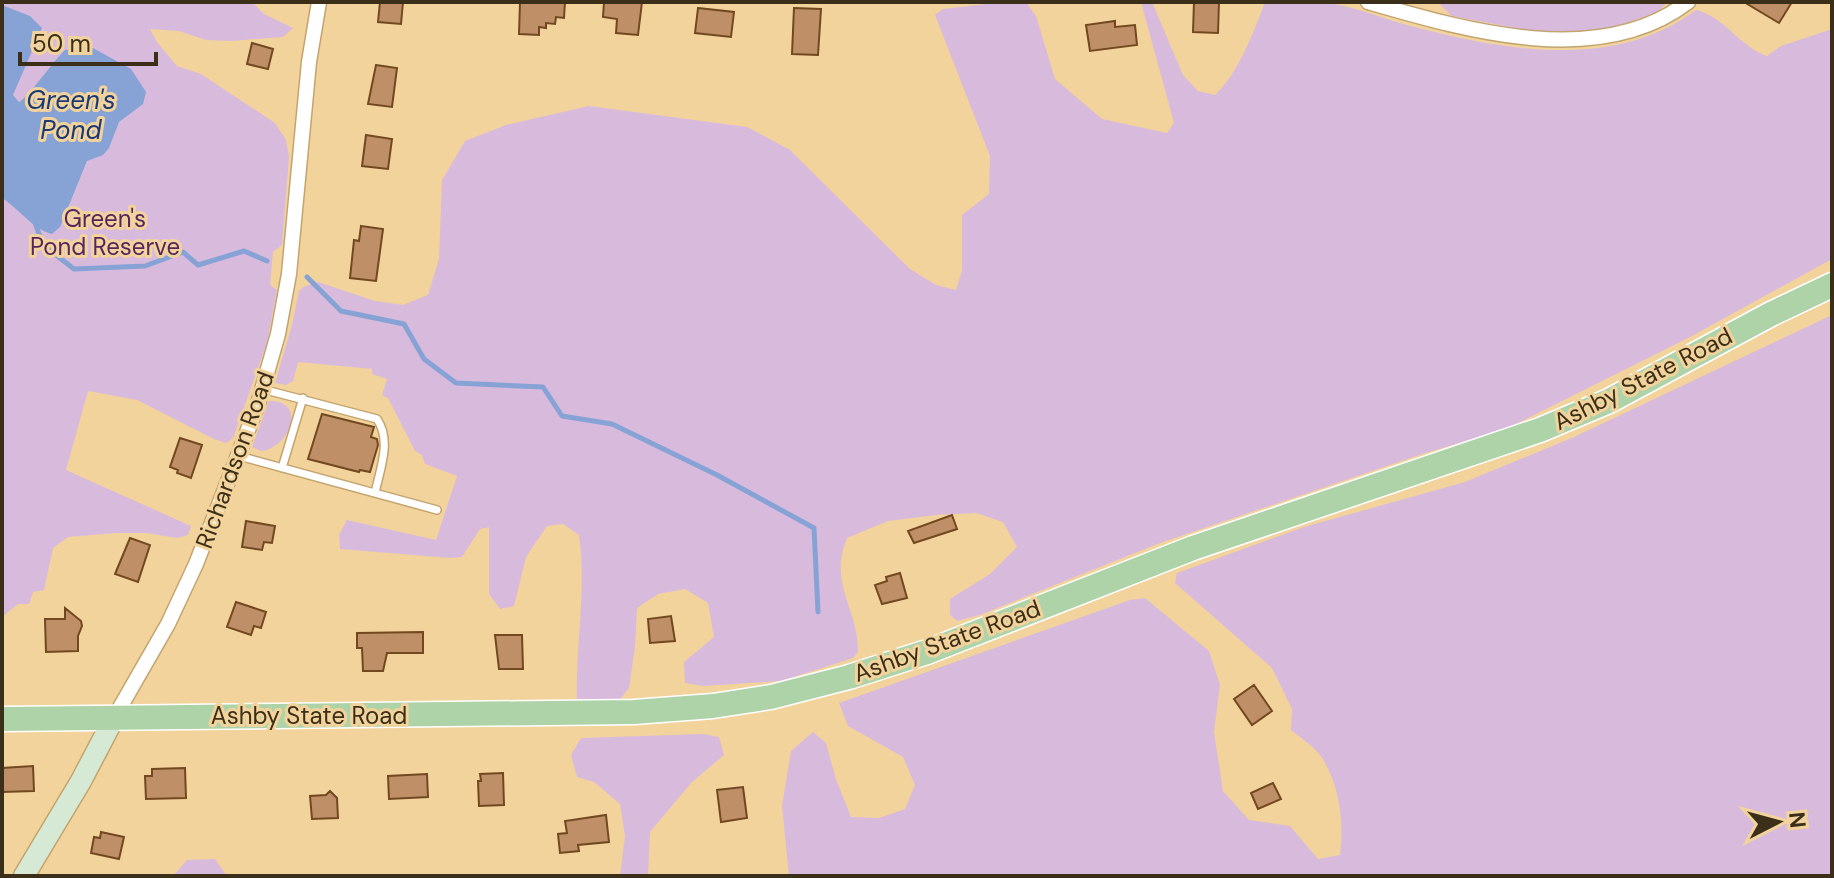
<svg xmlns="http://www.w3.org/2000/svg" width="1834" height="878" font-family="'DM Sans',sans-serif">
<style>
.green{fill:#d8badd}
.water{fill:#87a3d5}
.lines{fill:none;stroke-linecap:round;stroke-linejoin:round}
.stream{stroke:#87a3d5;stroke-width:5}
.building{fill:#bf9067;stroke:#724820;stroke-width:2}
.lane-casing{stroke:#c3a46f;stroke-width:10}
.street-casing{stroke:#c3a46f;stroke-width:17}
.secondary-casing{stroke:#c3a46f;stroke-width:23}
.primary-casing{stroke:#fff;stroke-width:27}
.lane{stroke:#fff;stroke-width:7}
.street{stroke:#fff;stroke-width:14}
.secondary{stroke:#d6e9d4;stroke-width:20}
.primary{stroke:#aed3a9;stroke-width:24}
.labels{text-anchor:middle;stroke-width:6;stroke-linejoin:round;paint-order:stroke}
.park-label{font-size:24px;fill:#56255f;stroke:#f3d39c}
.street-label{font-size:24px;fill:#3c2f19;stroke:#f3d39c}
.water-label{font-size:26px;font-style:italic;fill:#1a3a77;stroke:#f3d39c}
</style>
<rect width="100%" height="100%" fill="#f3d39c"/>
<path class="green" d="M2,2h250l12,12 29,14 -10,9 -52,4 -25,-1 -27,-9 -29,-2 7,13 20,24 24,8 74,49 11,17 3,17 -7,88 -9,7 -3,33 7,5 -10,53 -34,95 -7,5 -12,-4 -77,-39 -49,-9 -22,79 125,56 -3,9 -11,3 -31,-5h-30l-48,4 -15,11 -9,42 -11,2 -4,12h-11l-16,13z
M1003,2h23l10,14 19,63 47,40 65,14 7,-10 -33,-121h11l31,73 15,16 17,4c23,-21 39,-64 50,-93 18,0 37,-2 55,0 27,2 56,14 83,22 94,25 208,49 293,-14 29,7 43,36 71,46l14,-10 51,-17v230l-142,78 -186,93 -82,24 -262,89 -180,72 -23,6 -7,-6v-16l40,-25 27,-27 -14,-25 -27,-9 -40,2 -48,6 -41,17c-19,46 12,72 11,114l-5,6 -72,23 -78,5 -18,-3 -1,-21 30,-25 -6,-34 -23,-14 -27,5 -21,14 -2,39 -6,41 -15,19 -37,-4c-2,-56 10,-112 2,-168l-16,-11 -16,2 -21,31 -12,49 -14,3 -11,-15v-67l-9,2 -18,28 -12,1 -110,-9 -1,-14 8,-15 89,20 21,-64 -32,-12 -3,-9 -7,-4 -27,-53 -6,-3 5,-16 -15,-5v-5l-74,-7 -5,19 -7,4 -11,-2 17,-58 7,-34 4,-4 15,-5 57,19 28,4 25,-10 11,-36 3,-79 23,-39 41,-16 83,-19 158,21 43,23 120,119 26,16 20,5 6,-19v-56l27,-21 1,-38 -55,-141 8,-6z
M1437,2h230l-8,9 -48,18 -41,6 -50,-6 -68,-13z
M1832,315v561h-1043l-7,-70 9,-55 22,-19 13,11 10,36 15,38 28,1 26,-9 10,-24 -12,-28 -55,-31 -9,-23 291,-103 15,-2 64,53 11,34 -6,47 9,59 26,29 41,6 28,33 22,-4c4,-31 0,-67 -16,-94 -6,-12 -22,-22 -33,-31l1,-21 -20,-41 -97,-85 2,-10 127,-46 161,-45 109,-45z
M269,401c39,-1 21,47 -8,50l-9,-4z
M703,734l16,3 5,18 -32,27 -42,50 -2,44h-28l5,-40 -5,-32 -26,-22 -17,-5 -6,-22 10,-17z
M215,859l12,17h-54l14,-16z"/>
<path class="water" d="M2,5l28,11 12,12 -29,67 6,7c10,-5 34,-41 46,-52l28,-2 38,21 15,23 -3,12 -24,18 -10,26 -6,7 -16,6 -27,66 -8,7c-18,-4 -34,-26 -50,-36z"/>
<g class="lines">
<path class="stream" d="M34,220l9,25 31,24 71,-3 38,-14 15,13 46,-14 23,10
M307,277l34,34 63,13 20,35 32,24 87,4 19,29 50,8 105,51 97,53 4,84"/>
</g>
<path class="building" d="M380,2h23l-2,22 -23,-2z
M520,2h45l-1,16 -8,-1 -1,7 -9,-1v5l-7,-1v8l-20,-1z
M604,2h38l-4,33 -22,-2 1,-14 -14,-2z
M1194,2h25l-1,31 -25,-1z
M1744,2h48l-13,21z
M698,8l36,4 -3,25 -36,-4z
M794,8l27,1 -3,46 -26,-1z
M1115,21v6l20,-2 2,20 -47,6 -4,-26z
M252,43l21,6 -5,20 -21,-5z
M376,65l21,3 -5,39 -24,-3z
M366,135l26,4 -4,30 -26,-3z
M361,226l22,3 -7,52 -26,-3 4,-38 5,1z
M322,414l52,13 -3,10 6,2 1,6 -8,27 -10,-2 -1,2 -51,-13z
M180,438l22,7 -11,33 -14,-5 1,-3 -8,-3z
M952,515l5,14 -43,14 -6,-12z
M246,521l29,5 -3,17 -8,-1 -2,8 -20,-3z
M130,538l20,7 -12,37 -23,-8z
M900,573l7,25 -25,6 -7,-19 12,-4 -1,-4z
M236,602l30,10 -5,16 -7,-2 -3,9 -24,-8z
M65,608l16,13 1,5 -4,10v15l-32,1 -1,-33h20z
M671,616l4,25 -25,2 -2,-24z
M423,632v21h-36l-4,18h-20l-1,-23h-5v-15z
M495,635h27l1,34h-24z
M1254,685l18,26 -20,14 -18,-26z
M33,766l1,25 -32,1v-24z
M185,768l1,30 -40,1 -1,-23h7v-7z
M503,773l1,32 -25,1 -1,-25h3l-1,-7z
M427,774l1,23 -39,2 -1,-23z
M1273,783l8,16 -23,10 -7,-16z
M743,787l4,31 -26,4 -4,-32z
M330,791l7,7 1,20 -26,1 -2,-23 16,-1z
M606,815l3,27 -31,3 1,6 -19,2 -2,-19 9,-1 -2,-12z
M101,832l23,5 -5,22 -28,-6 3,-16 6,1z"/>
<g class="lines">
<defs>
<path id="lane" d="M262,389l115,30c15,22 3,50 -2,74
M239,456l198,54
M282,468l21,-70"/>
<path id="street" d="M1368,2c97,28 231,68 320,0
M114,718l54,-94 28,-60 62,-160 20,-70 11,-60 20,-212 10,-60"/>
<path id="secondary" d="M24,876l57,-95 33,-63"/>
<path id="primary" d="M2,719l632,-7 79,-6 58,-9 78,-20 78,-25 266,-104 347,-118 69,-29 162,-87 61,-29"/>
</defs>
<use href="#lane" class="lane-casing"/>
<use href="#street" class="street-casing"/>
<use href="#secondary" class="secondary-casing"/>
<use href="#primary" class="primary-casing"/>
<use href="#lane" class="lane"/>
<use href="#street" class="street"/>
<use href="#secondary" class="secondary"/>
<use href="#primary" class="primary"/>
</g>
<g class="labels">
<g class="park-label">
<text x="105" y="227">Green's<tspan x="105" dy="28">Pond Reserve</tspan></text>
</g>
<g class="street-label">
<text transform="translate(1643 379) rotate(-27)" y="8">Ashby State Road</text>
<text transform="translate(235 460) rotate(-70)" y="8">Richardson Road</text>
<text transform="translate(947 641) rotate(-20)" y="8">Ashby State Road</text>
<text x="309" y="724">Ashby State Road</text>
</g>
<g class="water-label">
<text x="71" y="109">Green's<tspan x="71" dy="30">Pond</tspan></text>
</g>
</g>
<rect width="1834" height="878" fill="none" stroke="#3c2f19" stroke-width="8"/>
<g transform="translate(1778 822) rotate(84)" stroke="#f3d39c" stroke-width="6" paint-order="stroke">
<path d="M0-6L14 30L0 20L-14 30Z" fill="#3c2f19"/>
<text y="-12" font-size="22" font-weight="bold" text-anchor="middle" fill="#3c2f19">N</text>
</g>
<path d="M20 52v12h136v-12" fill="none" stroke="#3c2f19" stroke-width="4"/>
<text x="32" y="52" font-size="24" fill="#3c2f19" stroke="#f3d39c" stroke-width="6" paint-order="stroke">50 m</text>
</svg>
